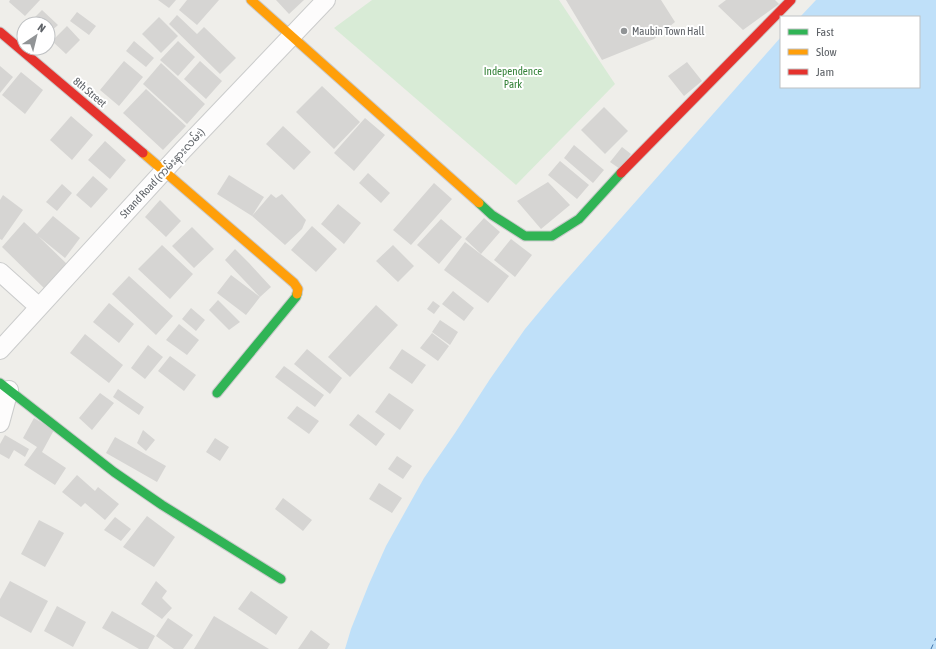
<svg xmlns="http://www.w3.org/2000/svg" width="936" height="649" font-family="'Asap Condensed','Noto Sans Myanmar',sans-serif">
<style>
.green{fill:#d8ebd6}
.water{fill:#bfe0f9}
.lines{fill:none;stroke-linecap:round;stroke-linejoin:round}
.ferry{stroke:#4174aa;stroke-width:1;stroke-dasharray:5 4;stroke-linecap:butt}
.building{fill:#d6d5d3}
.street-casing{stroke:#cbcccc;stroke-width:20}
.fast-casing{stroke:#cacacb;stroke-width:11}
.slow-casing{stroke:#cacacb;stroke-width:11}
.jam-casing{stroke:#cacacb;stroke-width:11}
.street{stroke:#fdfcfc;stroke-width:18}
.fast{stroke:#30b455;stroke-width:9}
.slow{stroke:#ff9f0a;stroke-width:9}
.jam{stroke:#e5322d;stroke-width:9}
.poi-dot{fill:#919496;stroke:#fff;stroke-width:1.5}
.labels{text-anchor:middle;stroke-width:4;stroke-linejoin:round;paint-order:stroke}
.poi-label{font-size:11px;fill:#5f6368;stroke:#fff;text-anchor:start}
.park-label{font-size:11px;fill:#348238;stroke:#fff}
.street-label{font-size:11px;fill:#5f6368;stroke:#fff}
</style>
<rect width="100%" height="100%" fill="#efeeea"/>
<path class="green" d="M372,0h187l56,84 -99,101 -182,-157z"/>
<path class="water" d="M816,0h120v649h-591l6,-20 18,-45 17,-38 38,-68 31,-45 35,-54 35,-50 29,-35 227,-257v50h138v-70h-119z"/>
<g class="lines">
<path class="ferry" d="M931,649l5,-11"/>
</g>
<path class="building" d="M10,0h30l-15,16 -16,-14z
M158,0h18l-7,8z
M187,0h32l-22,25 -18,-15z
M276,0h28l-15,14z
M566,0h95l14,22 -21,17 -52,21z
M726,0h49l4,4 -36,26 -25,-24z
M42,10l16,15 -10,9v-10h-20z
M77,12l19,14 -7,9 -19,-14z
M177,15l20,19 7,-7 32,31 -16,16 -51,-50z
M159,17l19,19 -17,17 -19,-19z
M67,26l13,14 -14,14 -14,-13z
M134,41l20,17 -8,9 -20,-16z
M178,41l17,16 -17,19 -18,-16z
M124,61l19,16 -24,29 -19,-16z
M200,61l22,20 -16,18 -22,-20z
M687,62l15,19 -18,15 -16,-20z
M161,63l44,41 -18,20 -44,-40z
M0,66l13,11 -13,16z
M21,72l22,18 -18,24 -23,-19z
M322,86l38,36 -26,27 -38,-37z
M146,89l40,37 -23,24 -40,-37z
M604,107l24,24 -23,23 -24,-24z
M71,116l22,19 -21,25 -22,-20z
M365,118l20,17 -31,36 -20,-18z
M283,126l28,26 -17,18 -28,-26z
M105,141l21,19 -16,19 -22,-19z
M574,145l30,25 -11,13 -29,-25z
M622,147l9,7 -11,15 -10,-7z
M560,161l29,24 -12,14 -29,-24z
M368,173l22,20 -9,10 -22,-20z
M229,175l35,22 -12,19 -35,-22z
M93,176l15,13 -17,19 -15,-13z
M548,182l22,23 -29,24 -24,-28z
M434,183l18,16 -41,46 -18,-15z
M62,184l10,9 -15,18 -11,-9z
M271,194l5,4 6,-4 24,26 -4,9 -17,16 -33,-29z
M3,195l20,15 -21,30 -2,-1v-39z
M160,200l21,21 -15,16 -21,-20z
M338,204l23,19 -17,21 -23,-20z
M53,216l27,22 -15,20 -27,-22 30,29 -23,24 -43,-42 22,-25 13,12z
M484,218l16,14 -19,22 -16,-15z
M441,219l21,18 -23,27 -22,-19z
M312,226l25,23 -21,23 -25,-22z
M192,227l22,22 -20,19 -22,-22z
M511,239l21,16 -17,22 -21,-17z
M465,242l44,34 -21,27 -44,-33z
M162,245l31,29 -23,25 -32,-30z
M393,245l21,21 -16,16 -22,-21z
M235,249l14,14 22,24 -11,10 -35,-37z
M231,275l29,22 -14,18 -29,-22z
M129,276l44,40 -17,19 -44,-41z
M453,291l21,17 -10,13 -22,-17z
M218,300l22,22 -11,8 -20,-20z
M433,301l7,5 -6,8 -7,-5z
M109,303l25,21 -15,19 -26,-21z
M376,305l22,20 -48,52 -22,-20z
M191,308l14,12 -9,11 -14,-12z
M440,320l18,12 -8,13 -18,-13z
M179,324l20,16 -12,15 -21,-15z
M432,333l17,13 -11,15 -18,-13z
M85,334l38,31 -14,18 -39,-30z
M148,345l15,12 -18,22 -14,-11z
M307,349l35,29 -12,16 -36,-30z
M402,349l24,16 -14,19 -23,-16z
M170,356l26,19 -12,16 -26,-20z
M284,366l40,29 -9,12 -40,-30z
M118,389l26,18 -5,8 -26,-18z
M100,393l14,10 -22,27 -13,-12z
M389,393l25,17 -14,20 -25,-18z
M297,406l22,15 -10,13 -22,-16z
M358,414l27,20 -9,12 -27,-21z
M34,418l20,12 -12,22 24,16 -11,17 -31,-20 13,-18 -14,-9z
M143,430l12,10 -9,11 -9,-8z
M5,435l24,14 -4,8 -11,-7 -5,9 -9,-5v-10z
M115,437l51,29 -9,16 -51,-29z
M215,438l14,9 -9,14 -14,-9z
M397,456l15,10 -9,13 -15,-10z
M77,475l18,16 3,-4 21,17 -14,16 -20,-17 -4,4 -19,-15z
M379,483l23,15 -10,15 -23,-14z
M283,498l29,22 -9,11 -28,-22z
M147,516l28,21 -21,30 -31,-20z
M115,517l16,12 -10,12 -17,-11z
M39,520l25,13 -19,34 -24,-13z
M10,581l38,20 -17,32 -31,-17v-17z
M156,581l11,10 -5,7 10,10 -10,11 -21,-15z
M251,591l37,26 -12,18 -38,-26z
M57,606l29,16 -13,25 -29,-16z
M112,611l43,25 -7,13h-9l-37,-21z
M214,616l55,33h-75z
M168,618l25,17 -10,14h-9l-18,-13z
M311,630l19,14 -3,5h-29z"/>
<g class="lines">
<defs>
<path id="street" d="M0,272l39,35
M0,350l183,-200 143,-150
M0,423l9,-33"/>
<path id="fast" d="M479,203l13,12 33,21h27l27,-17 42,-46
M0,383l114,89 48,33 119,74
M217,393l79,-96 1,-3"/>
<path id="slow" d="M251,0l228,203
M143,153l151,130 4,6 -1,5"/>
<path id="jam" d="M0,32l143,121
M621,173l170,-173"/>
</defs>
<use href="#street" class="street-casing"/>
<use href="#fast" class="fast-casing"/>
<use href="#slow" class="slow-casing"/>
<use href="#jam" class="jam-casing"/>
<use href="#street" class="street"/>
<use href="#fast" class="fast"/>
<use href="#slow" class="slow"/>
<use href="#jam" class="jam"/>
</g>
<circle class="poi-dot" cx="624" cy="31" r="4"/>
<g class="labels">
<g class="poi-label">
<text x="632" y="35">Maubin Town Hall</text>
</g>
<g class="park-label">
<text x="513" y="75">Independence<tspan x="513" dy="13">Park</tspan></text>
</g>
<g class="street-label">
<text transform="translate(90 92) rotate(40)" y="4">8th Street</text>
<text transform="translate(162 173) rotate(-47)" y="4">Strand Road (ကမ်းနားလမ်း)</text>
</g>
</g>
<rect x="780" y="16" width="140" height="72" fill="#ffffff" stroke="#bfc1c3"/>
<rect x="788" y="29" width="20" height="6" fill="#30b455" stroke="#bfc1c3"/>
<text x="816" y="36" font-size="12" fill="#5f6368">Fast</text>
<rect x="788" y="49" width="20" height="6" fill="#ff9f0a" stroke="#bfc1c3"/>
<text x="816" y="56" font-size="12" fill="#5f6368">Slow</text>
<rect x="788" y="69" width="20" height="6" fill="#e5322d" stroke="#bfc1c3"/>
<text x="816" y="76" font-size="12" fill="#5f6368">Jam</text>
<g transform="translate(36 36) rotate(35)"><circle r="19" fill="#ffffff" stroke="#bfc1c3"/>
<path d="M0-3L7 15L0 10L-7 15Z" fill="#919496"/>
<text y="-6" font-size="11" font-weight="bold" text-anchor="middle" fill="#5f6368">N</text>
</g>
</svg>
